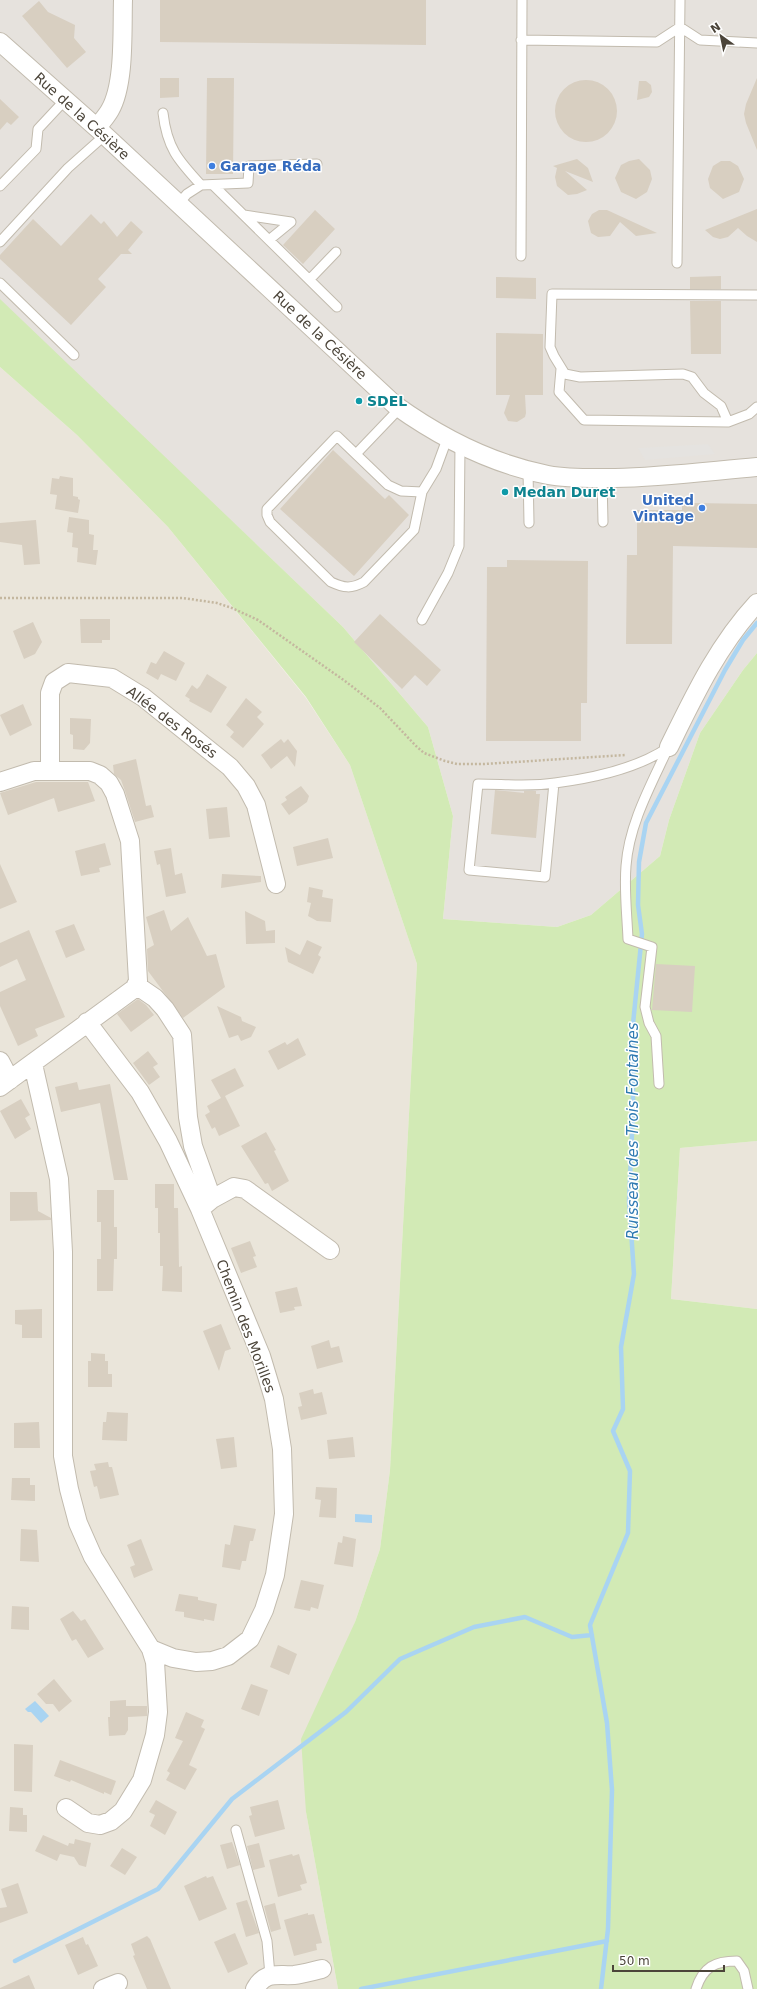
<svg xmlns="http://www.w3.org/2000/svg" width="757" height="1989" font-family="'DejaVu Sans',sans-serif">
<style>
.residential{fill:#eae5da}
.industrial{fill:#e6e2dd}
.green{fill:#d2eab5}
.parking{fill:#e5e3e0}
.water{fill:#a9d4f2}
.lines{fill:none;stroke-linecap:round;stroke-linejoin:round}
.stream{stroke:#a9d4f2;stroke-width:4.5}
.building{fill:#d8cfc1}
.service-casing{stroke:#c2bbae;stroke-width:11}
.minor-casing{stroke:#c2bbae;stroke-width:20}
.path{stroke:#c4b79f;stroke-width:2.5;stroke-dasharray:2 2;stroke-linecap:butt}
.service{stroke:#fff;stroke-width:9}
.minor{stroke:#fff;stroke-width:18}
.shop-dot{fill:#3f7fe0;stroke:#fff;stroke-width:1.5}
.culture-dot{fill:#0f9aa8;stroke:#fff;stroke-width:1.5}
.labels{text-anchor:middle;stroke-width:3;stroke-linejoin:round;paint-order:stroke}
.street-label{font-size:14px;fill:#4b4439;stroke:#fff}
.shop-label{font-size:14px;font-weight:bold;fill:#366cbe;stroke:#fff;text-anchor:start}
.culture-label{font-size:14px;font-weight:bold;fill:#0d838f;stroke:#fff;text-anchor:start}
.water-label{font-size:15px;font-style:italic;fill:#2e7ab2;stroke:#fff}
</style>
<rect width="100%" height="100%" fill="#f6f3ec"/>
<path class="residential" d="M0,367l77,68 91,92 138,171 44,67 67,199 -27,506 -10,79 -25,73 -49,190 32,177h-338z
M757,1141v168l-86,-10 9,-151z"/>
<path class="industrial" d="M0,0h757v653l-14,17 -43,63 -31,87 -9,36 -69,59 -34,12 -114,-8 10,-103 -25,-89 -85,-100 -107,-102 -236,-189z"/>
<path class="green" d="M0,299l343,328 85,100 25,89 -10,103 114,8 34,-12 69,-59 9,-36 31,-87 43,-63 14,-17v488l-77,7 -9,151 86,10v680h-419l-32,-177 -5,-73 54,-117 25,-73 10,-79 27,-506 -67,-199 -44,-68 -138,-170 -91,-92 -77,-68z"/>
<path class="parking" d="M708,444l7,10 -70,6 -7,-12z"/>
<path class="water" d="M355,1514l17,1v8l-17,-1z
M35,1701l14,15 -8,7 -10,-11h-3l-3,-3z"/>
<g class="lines">
<path class="stream" d="M15,1961l143,-72 74,-90 114,-87 54,-53 74,-32 51,-10 47,20 20,-2
M361,1989l246,-48
M601,1989l7,-60 4,-139 -5,-67 -17,-98 38,-92 2,-62 -17,-40 10,-22 -2,-62 13,-73 -5,-73 4,-89v-88l9,-90 -4,-29 1,-43 7,-39 79,-153 18,-30 14,-17"/>
</g>
<path class="building" d="M160,0h266v45l-266,-3z
M39,1l9,11 27,13 -1,13 12,14 -19,16 -45,-52z
M160,78h19v19l-19,1z
M207,78h27l-1,96h-27z
M757,78v72l-11,-27 -2,-9 2,-10z
M555 111a31 31 0 1 1 62 0a31 31 0 1 1-62 0Z
M639,81h7l5,4 1,7 -3,5 -12,3z
M0,99l19,18 -8,8 -4,-3 -7,8z
M577,159l11,9 5,14 -28,-11 22,19 -10,4 -9,1 -11,-9 -2,-9 2,-9 -4,-2z
M639,159l11,11 2,9 -5,13 -11,7 -15,-7 -6,-14 6,-13 8,-4z
M721,161h9l8,5 6,13 -5,13 -16,7 -13,-11 -2,-9 5,-13z
M757,209v33l-10,-6 -9,-8 -10,9 -8,2 -7,-2 -8,-7z
M315,210l20,19 -32,35 -20,-19z
M599,210h8l50,23 -21,3 -16,-14 -10,14 -12,1 -7,-4 -3,-12 4,-7z
M91,214l10,10 3,-3 13,16 14,-16 12,11 -15,18 4,4h-11l-23,25 8,8 -35,38 -71,-66v-4l33,-36 28,27z
M721,276v13h-31v-12z
M496,277l40,1v21l-40,-1z
M690,301h31v53h-30z
M496,333l47,1v61h-18l1,18 -1,4 -8,5 -9,-1 -4,-8 6,-18h-14z
M333,450l52,49 4,-4 20,20 -55,61 -74,-67z
M60,476l13,2v18l5,1v2l2,1 -2,13 -23,-4 2,-14 -7,-1 2,-16 7,1z
M682,499h11v4l64,1v44l-84,-2 -1,98h-46l1,-89h10v-45h45z
M69,517l20,3v14l5,1 -1,15h5l-2,15 -19,-3 1,-14 -6,-1 1,-14 -6,-1z
M36,520l4,44 -16,1 -2,-20 -22,-3v-19z
M507,560l81,1 -1,142h-6v38h-95l1,-174h20z
M380,614l61,56 -14,16 -12,-11 -13,14 -48,-47z
M80,619h30v21h-8v3h-21z
M33,622l9,20 -7,12 -11,5 -11,-28z
M164,651l21,12 -9,18 -15,-7 -3,6 -12,-7 5,-11 5,2z
M207,674l20,13 -16,26 -22,-12 1,-2 -5,-3 7,-11 5,4 3,-3z
M246,698l16,14 -5,5 7,7 -21,24 -13,-11 4,-5 -8,-7z
M23,704l9,21 -22,11 -10,-21z
M70,718l21,1 -1,24 -6,7 -11,-1v-14l-3,-1z
M281,739l3,4 4,-4 9,12 -2,16 -8,-11 -16,13 -10,-14z
M136,759l10,47 5,-1 3,12 -19,5 -10,-31 -4,-11 -7,-6 -1,-9z
M36,782h52l7,19 -37,11 -4,-14 -46,17 -8,-22z
M301,786l8,10 -2,6 -18,13 -8,-11 6,-4 -2,-3z
M495,790l29,3v-2h12v3h4l-4,44 -45,-4z
M227,807l3,30 -21,2 -3,-30z
M328,838l5,20 -36,8 -4,-19z
M105,843l6,22 -12,3 1,4 -19,4 -6,-25z
M171,848l4,27 7,-2 4,20 -20,4 -6,-33 -3,1 -3,-14z
M0,864l17,38 -17,7z
M222,874l39,2v6l-40,6z
M309,887l14,3 -1,7 11,2 -2,23 -14,-1 -9,-5 3,-13 -4,-1z
M164,910l7,21 17,-14 19,39 9,-2 9,33 -42,31 -35,-47 -1,-22 7,-4 -8,-28z
M245,911l20,10 1,10 9,-1v13l-29,1z
M74,924l11,26 -19,8 -11,-27z
M29,930l36,87 -30,12 3,7 -20,10 -18,-40v-14l26,-12 -9,-21 -17,8v-24z
M307,940l15,7 -4,8 3,2 -8,17 -25,-12 -3,-15 15,8z
M656,964l39,2 -3,46 -40,-2z
M138,999l8,6 8,10 -23,17 -14,-18z
M217,1006l24,11 1,4 14,6 -5,10 -10,4 -3,-6 -9,3z
M298,1038l8,17 -28,15 -10,-19 17,-9 2,3z
M148,1051l10,13 -5,3 7,10 -11,8 -16,-22z
M235,1068l9,18 -19,10 15,30 -21,10 -4,-9 -3,2 -7,-14 5,-3 -3,-6 14,-8 -10,-18z
M77,1082l2,8 31,-6 18,96h-14l-14,-77 -39,9 -6,-25z
M21,1099l9,16 -5,3 6,11 -16,10 -15,-28z
M266,1132l10,18 -2,1 15,30 -17,10 -4,-8 -3,1 -24,-38z
M155,1184h19v24h4l1,59 3,-1v26l-20,-1 1,-25h-3v-33h-2v-25h-3z
M97,1190h17v37h3v32h-3l-1,32h-16v-32h4v-37h-4z
M10,1192h27l1,19 13,7v2l-41,1z
M250,1241l6,15 -3,1 4,10 -16,6 -10,-25z
M297,1287l5,19 -8,1 1,3 -15,3 -5,-21z
M42,1309v29h-20v-13l-7,-1v-14z
M221,1324l10,25 -6,2 -6,20 -16,-40z
M329,1340l2,8 8,-2 4,16 -26,7 -6,-23z
M91,1353l14,1v7h3v13h4v13h-24v-26h3z
M313,1389l1,5 8,-2 5,22 -26,6 -3,-13 4,-1 -3,-13z
M107,1412l21,1 -1,28 -25,-1 1,-18h3z
M39,1422l1,26h-26v-25z
M234,1437l3,30 -16,2 -5,-30z
M353,1437l2,20 -26,2 -2,-19z
M108,1462l1,5h3l7,28 -19,4 -3,-13 -3,1 -4,-16 6,-1 -2,-6z
M12,1478h18v7h5v16l-24,-1z
M316,1487l21,1 -1,30 -17,-1 2,-17 -6,-1z
M234,1525l22,4 -3,12h-3l-4,20h-4l-2,9 -18,-3 3,-23 5,1z
M21,1529l16,1 2,32 -19,-1z
M343,1536l13,3 -3,28 -19,-3 4,-22 4,1z
M141,1539l12,31 -19,8 -4,-11 5,-2 -8,-20z
M301,1580l23,5 -6,24 -7,-2 -1,4 -16,-3z
M179,1594l19,3v3l19,4 -3,17 -10,-2v2l-20,-4v-5l-9,-1z
M12,1606l17,1v23l-18,-1z
M73,1611l8,10 4,-2 19,30 -16,9 -12,-19 -4,2 -12,-22z
M278,1645l19,9 -8,21 -19,-8z
M54,1679l18,22 -13,11 -6,-8h-7l-9,-10z
M251,1684l17,6 -9,26 -18,-7z
M126,1700v6h21v10l-19,1v13l-3,5 -16,1 -1,-19h2v-16z
M186,1712l18,8 -3,7 4,2 -16,36 8,4 -12,21 -19,-10 4,-7 -3,-2 16,-30 -8,-3z
M14,1744l19,1 -1,47 -18,-1z
M60,1760l56,21 -5,14 -7,-3v2l-33,-14 -1,2 -16,-6z
M156,1800l21,12 -12,23 -15,-9 5,-11 -6,-3z
M278,1800l7,29 -30,8 -6,-21 3,-1 -2,-8z
M10,1807l13,1v7h4v17l-18,-1z
M43,1835l25,11 1,-3 5,1 1,-5 16,4 -5,24 -7,-2 -5,-8 -14,-3 -3,7 -22,-10z
M232,1842l8,23 -13,4 -7,-24z
M259,1843l6,24 -12,3 -6,-24z
M122,1848l15,9 -12,18 -15,-9z
M292,1854l1,2 6,-2 8,29 -7,2 2,5 -24,7 -9,-37z
M206,1876l1,2 6,-2 14,33 -28,12 -15,-35z
M18,1883l10,30 -28,10v-15l7,-1 -6,-18z
M247,1900l12,33 -13,4 -10,-34z
M275,1903l6,26 -10,3 -7,-26z
M308,1913v2l6,-1 8,29 -6,1 1,6 -23,6 -10,-36z
M235,1933l13,31 -20,9 -14,-31z
M147,1936l3,3 21,50h-24l-14,-33 2,-1 -4,-11z
M83,1937l3,8 2,-1 10,22 -20,9 -13,-30z
M29,1975l6,14h-35v-1z"/>
<g class="lines">
<defs>
<path id="service" d="M521,40l136,2 23,-15 20,13 57,3
M163,113c4,35 15,47 38,72l47,-2 1,-17 68,-2
M213,185l124,122
M0,186l36,-37 2,-20 27,-29
M178,204l9,-10 14,-9
M244,215l47,7
M269,240l22,-18
M0,242l68,-74 36,-32
M521,256l1,-256
M677,263l3,-263
M310,279l26,-27
M0,283l74,72
M561,369l-2,23 25,28 144,2 21,-8 8,-7
M728,422l-7,-16 -17,-13 -12,-16 -9,-3 -103,3 -15,-3 -11,-18 -4,-9 2,-53 205,1
M337,436l51,49 13,6 21,1 -8,38 -50,52c-13,7 -20,6 -33,0l-61,-60 -3,-7v-6z
M356,454l43,-45
M528,470l1,53
M602,478l1,44
M422,492l14,-23 11,-30
M422,620l26,-47 11,-27 1,-101
M554,783l-9,94 -76,-7 9,-86c25,0 52,3 77,-1 39,-5 82,-14 114,-36
M659,1084l-3,-48 -7,-13 -4,-16 7,-60 -24,-8c-1,-24 -4,-49 -2,-73 3,-42 25,-81 42,-118
M236,1830l31,111 3,34
M696,1989c7,-22 19,-28 41,-28l7,10 4,18"/>
<path id="minor" d="M0,42l97,86 298,277c46,33 97,59 153,70 22,4 45,3 67,3 47,-1 95,-7 142,-11
M97,128c4,-6 9,-11 13,-18 15,-26 12,-79 13,-110
M669,747c25,-51 49,-102 88,-144
M50,771v-78l4,-11 14,-9 44,5 31,19 87,70 16,19 10,19 20,79
M0,782l34,-11h56l10,4 9,8 6,11 15,47 8,140 -3,7 -135,99
M136,985l19,13 10,11 17,26 6,82 5,29 19,53 -12,10
M0,1061l10,19
M33,1064l26,115 4,73v204l6,33 9,34 15,34 58,92 22,9 23,4 16,-1 16,-5 22,-17 14,-29 11,-35 9,-61 -2,-65 -8,-50 -13,-43 -61,-147 -32,-68 -28,-49 -53,-70
M212,1199l22,-12 11,2 85,61
M66,1808l22,15 12,2 11,-4 12,-10 19,-31 13,-45 3,-23 -3,-50 -4,-13
M103,1989l15,-6
M255,1989c10,-18 21,-13 39,-14 9,-1 19,-4 28,-6"/>
</defs>
<use href="#service" class="service-casing"/>
<use href="#minor" class="minor-casing"/>
<path class="path" d="M0,598h183l34,5 15,5 26,12 87,61 35,27 36,38 8,7 21,8 12,3h27l141,-9"/>
<use href="#service" class="service"/>
<use href="#minor" class="minor"/>
</g>
<g class="shop-dot">
<circle cx="212" cy="166" r="4"/>
<circle cx="702" cy="508" r="4"/>
</g>
<g class="culture-dot">
<circle cx="359" cy="401" r="4"/>
<circle cx="505" cy="492" r="4"/>
</g>
<g class="labels">
<g class="street-label">
<text transform="translate(82 116) rotate(42)" y="5">Rue de la Césière</text>
<text transform="translate(320 335) rotate(43)" y="5">Rue de la Césière</text>
<text transform="translate(172 722) rotate(37)" y="5">Allée des Rosés</text>
<text transform="translate(246 1326) rotate(69)" y="5">Chemin des Morilles</text>
</g>
<g class="shop-label">
<text x="220" y="171">Garage Réda</text>
<text x="694" y="505" text-anchor="end">United<tspan x="694" dy="16">Vintage</tspan></text>
</g>
<g class="culture-label">
<text x="367" y="406">SDEL</text>
<text x="513" y="497">Medan Duret</text>
</g>
<g class="water-label">
<text transform="translate(633 1131) rotate(-90)" y="5">Ruisseau des Trois Fontaines</text>
</g>
</g>
<g transform="translate(721 36) rotate(327)" stroke="#ffffff" stroke-width="3" paint-order="stroke">
<path d="M0-3L7 15L0 10L-7 15Z" fill="#4b4439"/>
<text y="-6" font-size="11" font-weight="bold" text-anchor="middle" fill="#4b4439">N</text>
</g>
<path d="M613 1965v6h111v-6" fill="none" stroke="#4b4439" stroke-width="2"/>
<text x="619" y="1965" font-size="12" fill="#4b4439" stroke="#ffffff" stroke-width="3" paint-order="stroke">50 m</text>
</svg>
